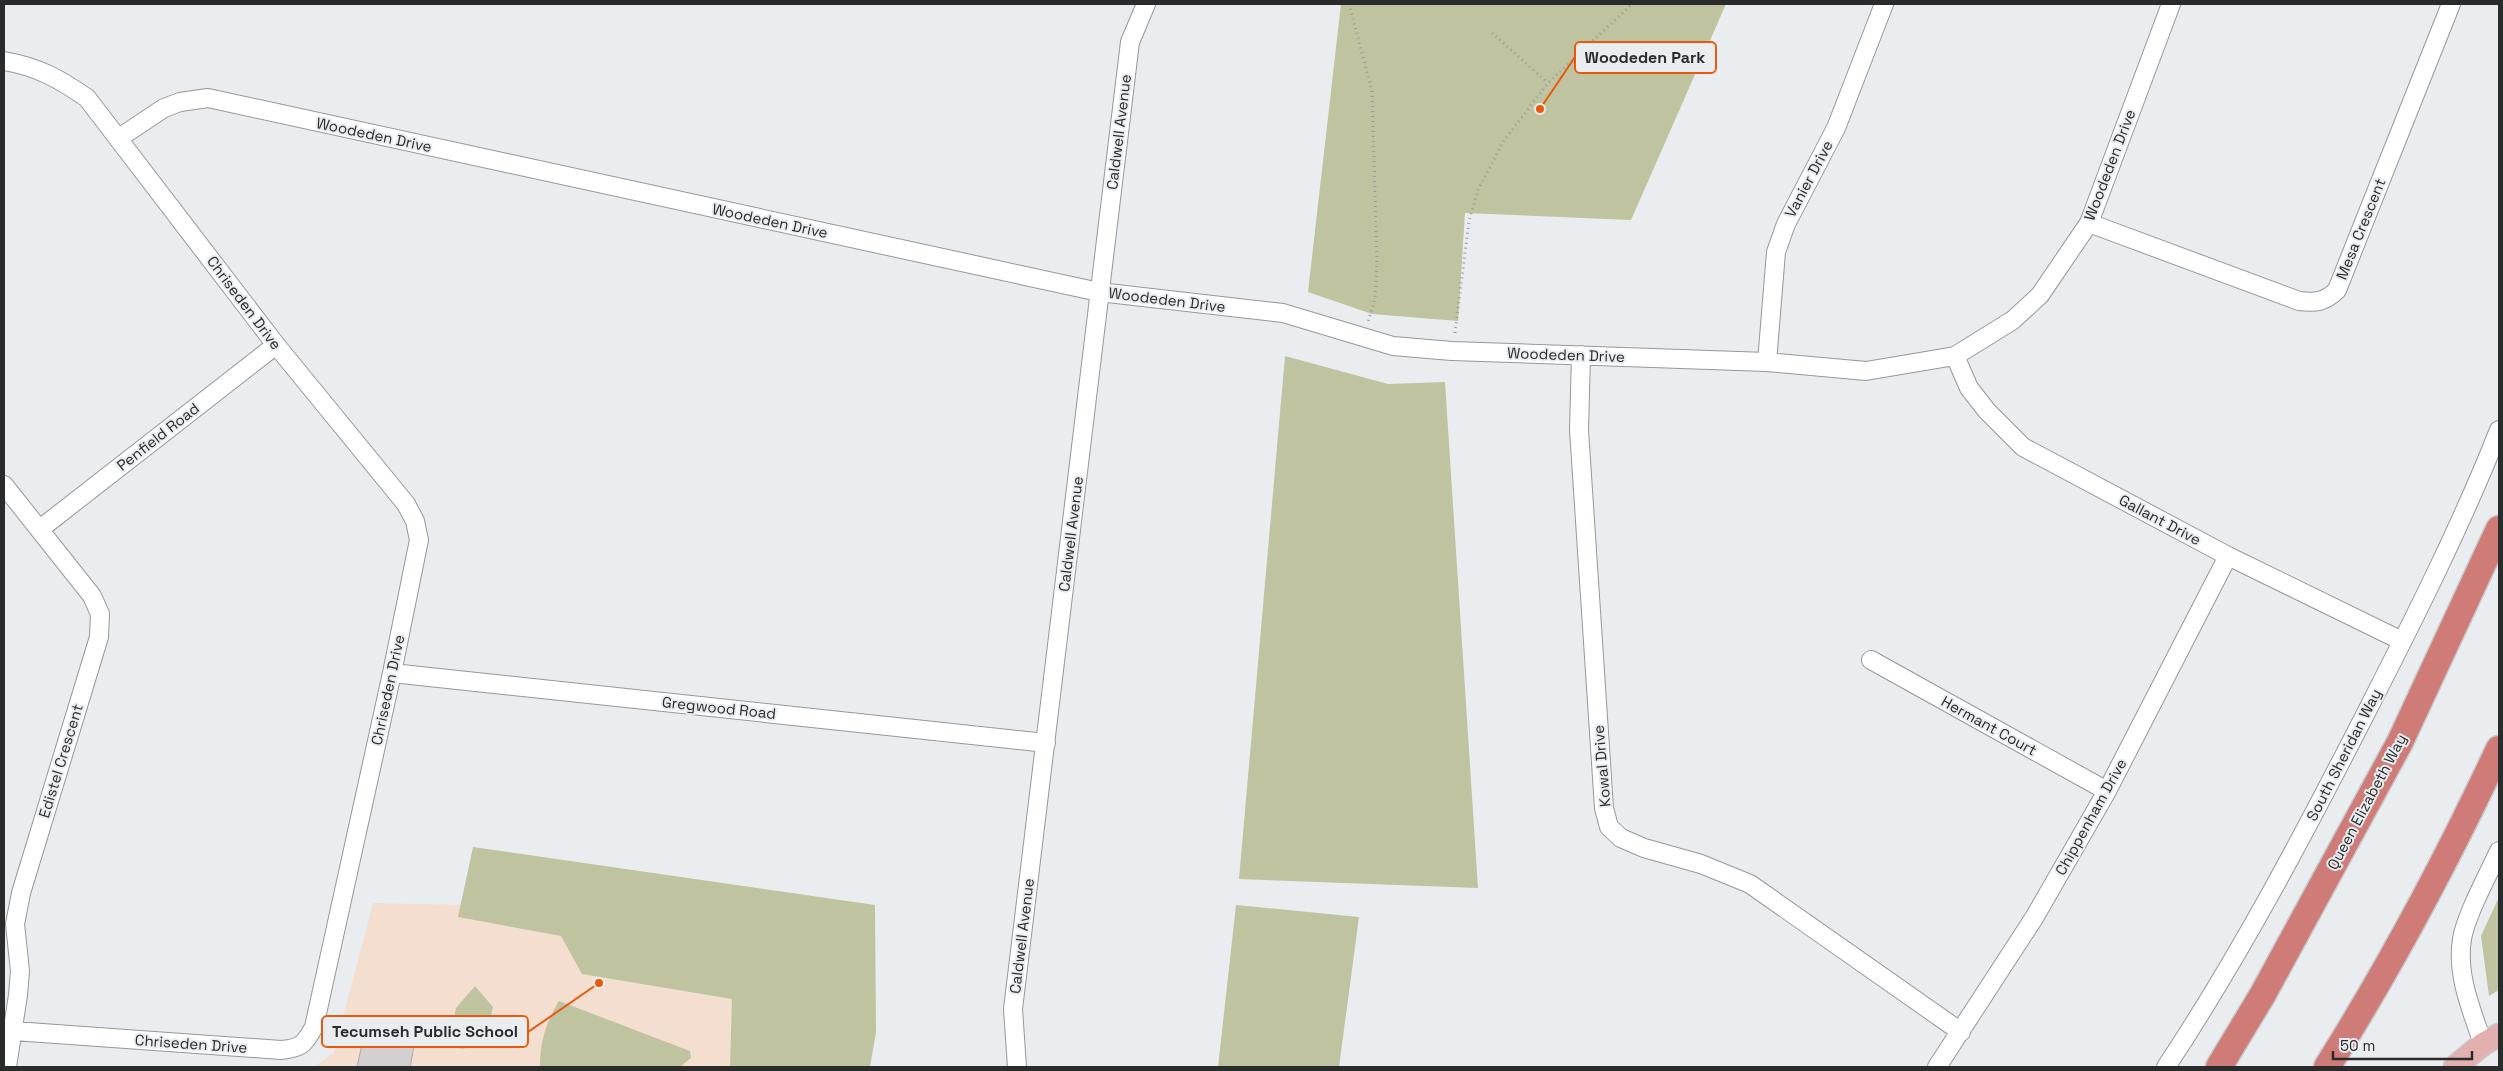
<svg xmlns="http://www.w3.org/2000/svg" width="2503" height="1071" font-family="'Space Grotesk',sans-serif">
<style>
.education{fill:#f3ded0}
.green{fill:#bfc39f}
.building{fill:#d4d0d1;stroke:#aea9ab}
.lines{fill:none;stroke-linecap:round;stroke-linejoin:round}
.minor-casing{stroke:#95979a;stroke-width:20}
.major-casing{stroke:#c8c8c8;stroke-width:25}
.highway-casing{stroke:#c8c8c8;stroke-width:29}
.path{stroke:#999b9d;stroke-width:3;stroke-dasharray:1 4;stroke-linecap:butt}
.minor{stroke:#fff;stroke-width:18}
.major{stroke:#e2b0ae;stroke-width:22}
.highway{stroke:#cf7b78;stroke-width:26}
.labels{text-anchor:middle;stroke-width:4;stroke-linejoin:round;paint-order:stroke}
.street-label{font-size:15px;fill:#2a2b2c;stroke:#eaedf0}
.leader{fill:none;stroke:#e8590c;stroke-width:2}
.callout-dot{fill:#e8590c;stroke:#eaedf0;stroke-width:2}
.callout{fill:#eaedf0;stroke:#e8590c;stroke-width:2}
.callout-label{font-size:16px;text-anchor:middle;font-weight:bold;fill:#2a2b2c}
</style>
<rect width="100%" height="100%" fill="#eaedf0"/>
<path class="education" d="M373,903l466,10 15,154h-540l20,-15z"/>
<path class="green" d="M1341,4h385l-95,216 -166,-7 -7,108 -86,-7 -64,-22z
M1285,356l103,28 57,-2 33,506 -239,-9z
M473,847l402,58 1,127 -6,35h-140l2,-68 -150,-25 -21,-38 -103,-19z
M2499,897v93l-10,6 -8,-60z
M1236,905l123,12 -20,150h-121z
M475,986l18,21 -6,24 -23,18 -8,-1 -6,-7 6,-33z
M559,1001l131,50 1,7 -11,9h-140c0,-25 6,-45 19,-66z"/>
<path class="building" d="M366,1026l50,10 -6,31h-53z"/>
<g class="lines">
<defs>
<path id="minor" d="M4,61c34,6 54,17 83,37l189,247 130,159 9,17 4,19 -27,133 -78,354c-10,18 -13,21 -33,23l-267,-19
M119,138l45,-30 16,-6 28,-4 891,194 184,21 110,33 59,5 315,11 99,9 89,-15 58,-36 27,-25 49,-72 82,-219
M2089,223l210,78c17,2 26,1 38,-11l114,-286
M1581,355l-2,75 25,378 5,19 12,11 23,10 57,16 49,20 211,148
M1955,356l14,32 18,23 36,36 205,109 174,85
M1767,362l9,-110 10,-28 50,-96 48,-124
M4,485l88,111 8,18 -1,23 -78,256 -6,31 5,47 -2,24 -11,72
M40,529l236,-184
M1871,660l236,131
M392,673l654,70
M2483,1044c-11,-33 -27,-69 -21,-105 4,-24 26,-64 37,-88
M1017,1067l-4,-58 117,-967 16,-38
M1937,1067l97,-149 73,-127 121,-235
M2166,1067c75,-113 139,-235 201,-356 47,-92 94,-185 132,-281"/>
<path id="major" d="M2455,1067l28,-23 16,-9"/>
<path id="highway" d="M2219,1067l44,-73 137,-252 99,-213
M2327,1067c64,-102 121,-209 172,-318"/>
</defs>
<use href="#minor" class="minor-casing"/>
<use href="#major" class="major-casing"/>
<use href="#highway" class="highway-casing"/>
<path class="path" d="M1349,4l23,87 5,174 -2,34 -7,23
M1492,33l56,50
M1455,333l14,-112 9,-31 25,-48 45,-59 84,-79"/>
<use href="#minor" class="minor"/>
<use href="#major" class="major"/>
<use href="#highway" class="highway"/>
</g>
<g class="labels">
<g class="street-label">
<text transform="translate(1119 132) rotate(-83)" y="5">Caldwell Avenue</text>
<text transform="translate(374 135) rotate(12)" y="5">Woodeden Drive</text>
<text transform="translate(2110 165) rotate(-69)" y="5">Woodeden Drive</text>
<text transform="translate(1809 179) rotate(-62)" y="5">Vanier Drive</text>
<text transform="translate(770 221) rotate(12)" y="5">Woodeden Drive</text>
<text transform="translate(2361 229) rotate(-68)" y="5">Mesa Crescent</text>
<text transform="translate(1167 300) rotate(7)" y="5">Woodeden Drive</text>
<text transform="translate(244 303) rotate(53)" y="5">Chriseden Drive</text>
<text transform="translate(1566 355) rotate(2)" y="5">Woodeden Drive</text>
<text transform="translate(158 437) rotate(-38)" y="5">Penfield Road</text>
<text transform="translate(2160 520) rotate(28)" y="5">Gallant Drive</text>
<text transform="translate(1071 534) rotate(-83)" y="5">Caldwell Avenue</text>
<text transform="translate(388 690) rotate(-78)" y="5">Chriseden Drive</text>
<text transform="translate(719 708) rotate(6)" y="5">Gregwood Road</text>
<text transform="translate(1989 726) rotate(29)" y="5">Hermant Court</text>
<text transform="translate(2344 755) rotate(-63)" y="5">South Sheridan Way</text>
<text transform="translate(61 761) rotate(-73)" y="5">Edistel Crescent</text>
<text transform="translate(1602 766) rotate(-95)" y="5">Kowal Drive</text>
<text transform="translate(2367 802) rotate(-62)" y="5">Queen Elizabeth Way</text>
<text transform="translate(2091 817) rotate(-61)" y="5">Chippenham Drive</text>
<text transform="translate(1022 936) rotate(-83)" y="5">Caldwell Avenue</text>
<text transform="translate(191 1044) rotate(4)" y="5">Chriseden Drive</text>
</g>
</g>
<path class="leader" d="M1540 109L1575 57M599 983L528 1032"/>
<g class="callout-dot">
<circle cx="1540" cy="109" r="5"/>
<circle cx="599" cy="983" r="5"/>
</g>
<g class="callout">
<rect x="1575" y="42" width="141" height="31" rx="5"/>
<rect x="322" y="1016" width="206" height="31" rx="5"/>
</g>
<g class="callout-label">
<text x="1645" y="63">Woodeden Park</text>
<text x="425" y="1037">Tecumseh Public School</text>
</g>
<rect width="2503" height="1071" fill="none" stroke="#2a2b2c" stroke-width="10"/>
<path d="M2333 1051v8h139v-8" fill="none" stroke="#2a2b2c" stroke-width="2.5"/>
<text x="2340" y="1051" font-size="15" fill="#2a2b2c" stroke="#eaedf0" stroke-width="4" paint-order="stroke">50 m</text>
</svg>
